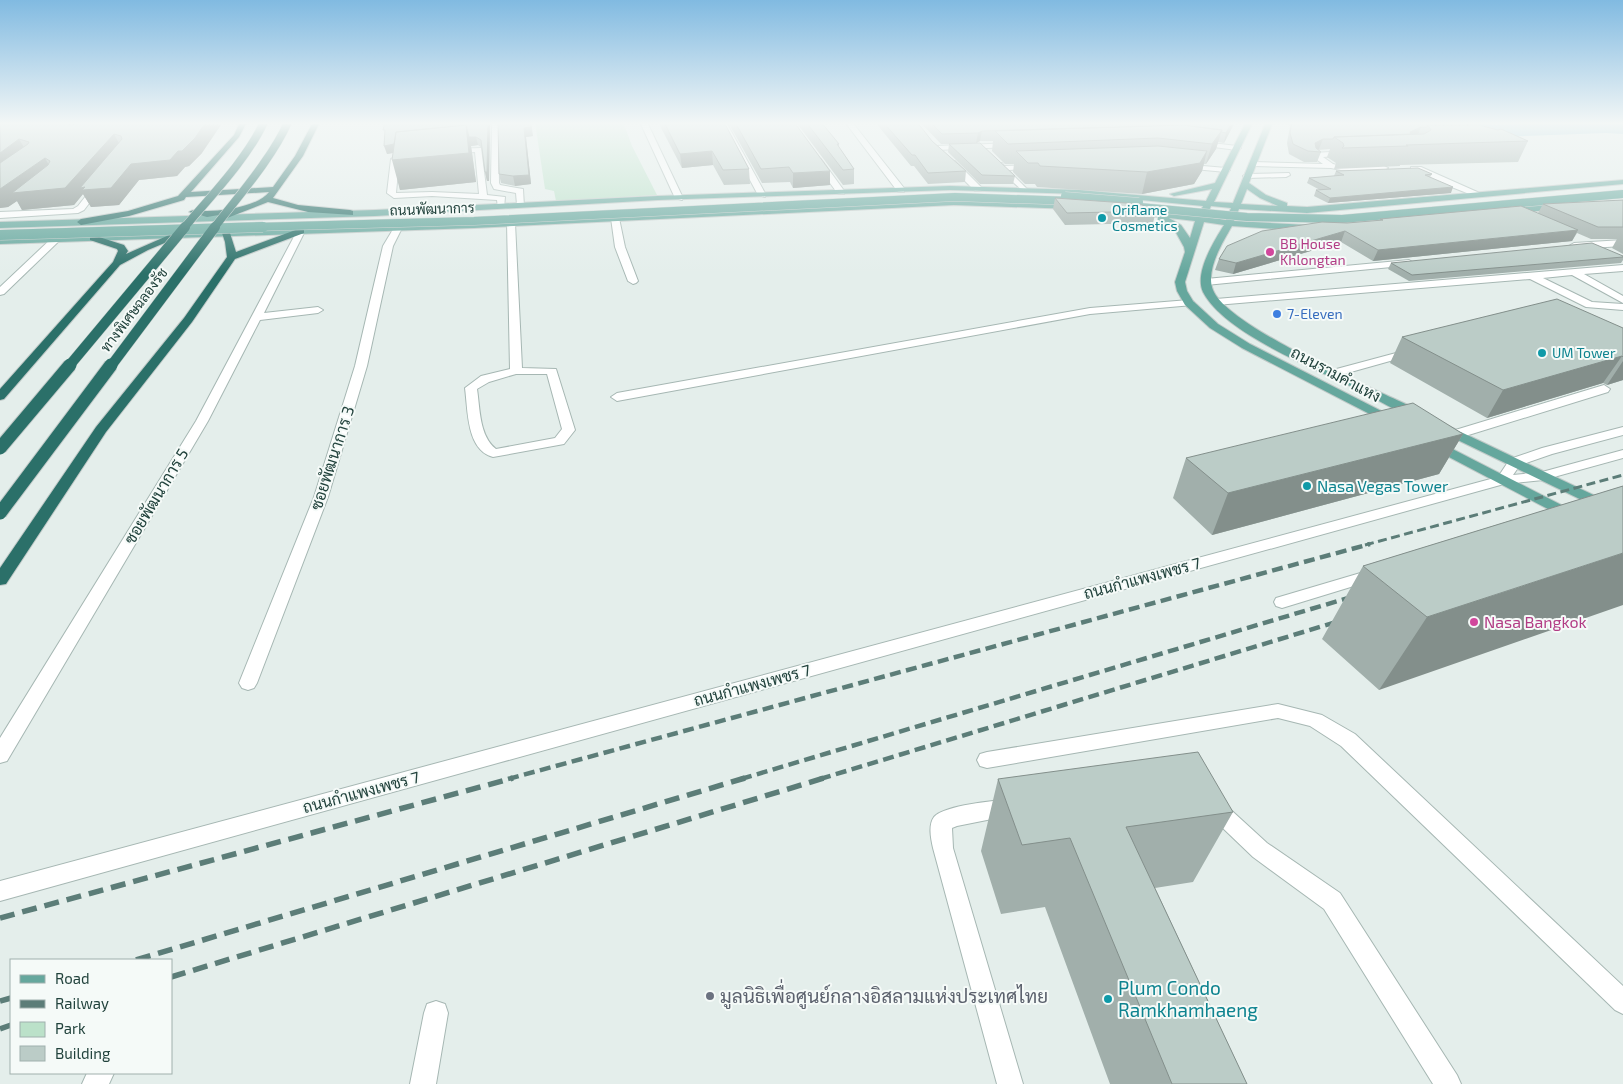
<svg xmlns="http://www.w3.org/2000/svg" width="1623" height="1084" font-family="'Exo 2',Sarabun,sans-serif">
<style>
.green{fill:#bbe1c9}
.water{fill:#88c2d7}
.lines{fill:none;stroke-linecap:round;stroke-linejoin:round}
.minor-casing{stroke:#a6b7b3;stroke-width:2}
.major-casing{stroke:#c1cac8;stroke-width:2}
.highway-casing{stroke:#c1cac8;stroke-width:2}
.minor{fill:#fff;fill-rule:evenodd}
.major{fill:#65a79d;fill-rule:evenodd}
.highway{fill:#2b7069;fill-rule:evenodd}
.rail-far2{stroke:#5c7d78;stroke-width:3;stroke-dasharray:9 4.5;stroke-linecap:butt}
.rail-far1{stroke:#5c7d78;stroke-width:4.5;stroke-dasharray:11 5.5;stroke-linecap:butt}
.rail{stroke:#5c7d78;stroke-width:5.5;stroke-dasharray:15 8;stroke-linecap:butt}
.major-bridge-far1-casing{stroke:#c1cac8;stroke-width:9;stroke-linecap:butt}
.major-bridge-casing{stroke:#c1cac8;stroke-width:11;stroke-linecap:butt}
.highway-bridge-far2-casing{stroke:#c1cac8;stroke-width:9;stroke-linecap:butt}
.highway-bridge-far1-casing{stroke:#c1cac8;stroke-width:11;stroke-linecap:butt}
.highway-bridge-casing{stroke:#c1cac8;stroke-width:15;stroke-linecap:butt}
.major-bridge-far1{stroke:#65a79d;stroke-width:8}
.major-bridge{stroke:#65a79d;stroke-width:10}
.highway-bridge-far2{stroke:#2b7069;stroke-width:8}
.highway-bridge-far1{stroke:#2b7069;stroke-width:10}
.highway-bridge{stroke:#2b7069;stroke-width:13}
.wall{fill:#a1afab}
.shaded-wall{fill:#838f8b}
.building{fill:#bbccc7;stroke:#838f8b}
.culture-dot{fill:#0f9aa8;stroke:#f5faf8;stroke-width:2}
.hotel-dot{fill:#d1479c;stroke:#f5faf8;stroke-width:2}
.shop-dot{fill:#3f7fe0;stroke:#f5faf8;stroke-width:2}
.worship-dot{fill:#6b7280;stroke:#f5faf8;stroke-width:2}
.labels{text-anchor:middle;stroke-width:4;stroke-linejoin:round;paint-order:stroke}
.far-street-label{font-size:14px;fill:#21423c;stroke:#f5faf8}
.far-culture-label{font-size:14px;fill:#0d838f;stroke:#f5faf8;text-anchor:start}
.far-hotel-label{font-size:14px;fill:#b23c85;stroke:#f5faf8;text-anchor:start}
.far-shop-label{font-size:14px;fill:#366cbe;stroke:#f5faf8;text-anchor:start}
.street-label{font-size:16px;fill:#21423c;stroke:#f5faf8}
.culture-label{font-size:16px;fill:#0d838f;stroke:#f5faf8;text-anchor:start}
.hotel-label{font-size:16px;fill:#b23c85;stroke:#f5faf8;text-anchor:start}
.near-culture-label{font-size:19px;fill:#0d838f;stroke:#f5faf8;text-anchor:start}
.near-worship-label{font-size:19px;fill:#5b616d;stroke:#f5faf8;text-anchor:start}
</style>
<rect width="100%" height="100%" fill="#e4eeeb"/>
<path class="green" d="M623,122l9,24 25,49 -101,6 -2,-10 -9,-2 -10,-67z"/>
<path class="water" d="M1414,122h50l32,3 61,-3h66v12l-17,-1 -105,4z"/>
<g class="lines">
<defs>
<path id="minor" d="M492,122h6l1,61 1,2 23,4 1,18 -7,-2 -1,-12 -22,-4 -3,-6z
M640,122h7l36,76 -1,2 -7,-2z
M719,122h7l40,73 -1,2 -7,-2z
M845,122h7l52,66v4h-6z
M1195,141l42,5 4,2 -4,2 -39,-5h-3z
M1015,143v4h-3l-76,3 -4,-2 4,-2z
M481,148l6,47 18,2 -1,11h-6l-1,-8 -65,-4 -38,2 -7,-5 4,-34 12,-6 4,2 -8,5 -3,33 36,-1 47,2 -4,-42 -24,1 -4,-2 4,-2z
M1348,151l4,2 -1,2 -28,2 10,7 8,2h43l4,2 -4,2h-43l-10,-2 -78,-2 -4,-2 4,-2 70,2 -10,-7v-4z
M815,159h6l24,33 -1,2h-6l-24,-33z
M949,161h6l26,26v4h-6l-26,-26z
M996,163h6l2,3 29,-1 4,2 -4,2 -25,1 19,19 -4,2 -27,-24z
M1180,164l46,4 4,2 -4,2 -43,-4h-3z
M1411,167h10l63,28 -7,2 -66,-26z
M1289,173l1,2 -4,2 -39,1 -4,-2 4,-2z
M96,183l7,2 -19,25 -6,3 -78,5v-6l73,-3 5,-3z
M615,215l4,3 6,29 13,34 -2,2 -3,1 -5,-3 -13,-34 -4,-29z
M511,220l4,3 7,145 34,1 19,61 -11,14 -71,13c-27,-7 -25,-48 -28,-69l16,-12 29,-7 -3,-146zM516,374h31l15,55 -7,9 -59,11c-17,-13 -16,-41 -19,-60l12,-7z
M398,225l4,3 -9,18 -26,120 -39,131 -71,186 -3,5 -6,2 -6,-2 -3,-5 75,-186 41,-131 28,-120 12,-20z
M301,228l4,3 -41,82 54,-6 5,3 -5,3 -58,7 -52,101 -201,340 -7,2v-25l196,-317 101,-190z
M56,236l3,1v4l-55,53 -4,1v-8l53,-50z
M1623,240v6l-49,3 -5,-3 5,-3z
M1409,260l5,3 -2,2 -206,20 -5,-3 5,-3z
M1623,265v6l-39,3 39,22v7l-51,-28 -29,3 49,24 31,2v6l-37,-3 -56,-28 -314,26 -5,-3 5,-3z
M1189,300l4,1 1,2 -1,2 -103,9 -473,87 -6,-4 6,-4 473,-85z
M1411,349l4,1 2,2 -2,2 -82,23 -6,-4 2,-2z
M1604,385l6,4 -2,3 -146,45 -5,1 -6,-4 1,-3z
M1623,427v8l-71,19 -32,11 -7,10 29,-3 81,-22v8l-80,22 -39,4 -1504,417v-20l1498,-404 12,-18 32,-11z
M1374,569l6,1 2,4 -2,4 -98,30 -6,-2 -2,-4 2,-4z
M1278,704l44,11 33,19 268,252v28l-8,-4 -274,-264 -31,-20 -32,-8 -291,50 -7,-2 -3,-6 3,-6 7,-2z
M1213,797l7,3 47,43 73,50 117,182 4,9h-28l-109,-175 -71,-52 -47,-45 -3,-6 3,-6z
M1010,799l7,3 3,6 -3,6 -60,12 -5,2 1,20 70,236h-26l-64,-236c-2,-9 -5,-23 1,-31 11,-12 60,-16 76,-18z
M436,1001l9,3 3,9 -12,71h-26l14,-71 3,-9z
M87,1073h27l-5,11h-27z"/>
<path id="major" d="M1246,122h7l-39,80 19,1 33,-81h7l-24,61 17,12 21,8v3l20,1 316,-27v4l-316,29 -68,-4 -5,12 74,4 4,3 -4,3 -76,-5c-9,16 -27,44 -19,64 14,37 168,102 208,121l2,3 -2,3 -4,1c-20,-5 -40,-19 -58,-28 -42,-20 -135,-57 -156,-98 -9,-19 11,-51 21,-67l-20,-3 -19,60 2,9 6,10 25,23 32,20 145,74 2,3 -2,3 -4,1 -149,-77 -32,-20 -25,-23 -8,-14 -2,-9 10,-30 -1,-5 -10,-18 -16,-9v-3l-24,-3 -4,-3 4,-3 64,8 5,-10 -124,-12 -129,-4 -292,10 -283,16 -375,12v-6l375,-12 283,-14 292,-10 129,4 127,11 6,-12 -38,7 -4,-2 45,-11zM1247,189l13,9 18,8 -37,-2zM1211,206l20,2 -5,12 -20,-3zM1169,218l26,3 -5,17 -9,-13z
M954,199l120,4 4,3 -4,3 -120,-4 -480,23 -474,16v-6l474,-16z
M1562,203l4,3 -1,2 -55,6 -4,-3 4,-3z
M1442,423l181,86v11l-186,-90 -1,-3 1,-3z
M1433,439l144,74 2,3 -2,3h-10l-139,-73 -2,-3 2,-3z"/>
<path id="highway" d="M240,122h7l-8,15 -48,55 82,-5 22,-31 18,-34h7l-17,34 -30,42 25,7 52,5 3,1v4l-45,-3 -40,-10 -46,18 -4,-3 1,-2 -12,2 -18,-5c5,-4 11,-1 18,-1 17,0 52,-5 62,-19l-83,5 -2,3 -55,16 -48,9 -4,-3 4,-3 47,-8 50,-15 56,-61z
M301,228l3,1v4l-69,26 -43,63 -86,110 -100,152 -6,1v-17l96,-141 88,-109 43,-61 -2,-15 -3,-9 1,-2 3,-1 4,3 6,19z
M176,232l3,1v4l-31,13 -28,15 -116,134 -4,1v-11l113,-127 5,-11 -1,-2 -27,-9v-4h6l28,9 4,6 -2,3z"/>
</defs>
<use href="#minor" class="minor-casing"/>
<use href="#major" class="major-casing"/>
<use href="#highway" class="highway-casing"/>
<use href="#minor" class="minor"/>
<use href="#major" class="major"/>
<use href="#highway" class="highway"/>
<path class="rail-far2" d="M1365,545l258,-70"/>
<path class="rail-far1" d="M508,779l862,-235
M741,779l617,-184
M820,779l526,-160"/>
<path class="rail" d="M0,918l513,-140
M136,960l609,-182
M171,977l653,-199
M0,1001l11,-3
M0,1029l11,-4"/>
<defs>
<path id="major-bridge-far1" d="M1065,196l74,6
M1129,206l118,11 95,2 281,-25
M221,228l253,-7 481,-24 118,4"/>
<path id="major-bridge" d="M0,235l263,-8"/>
<path id="highway-bridge-far2" d="M184,228c26,-31 63,-69 80,-106
M214,228c23,-30 59,-71 74,-106"/>
<path id="highway-bridge-far1" d="M69,366l116,-139
M111,366l104,-139"/>
<path id="highway-bridge" d="M0,448l70,-83
M0,513l111,-148"/>
</defs>
<use href="#major-bridge-far1" class="major-bridge-far1-casing"/>
<use href="#major-bridge" class="major-bridge-casing"/>
<use href="#highway-bridge-far2" class="highway-bridge-far2-casing"/>
<use href="#highway-bridge-far1" class="highway-bridge-far1-casing"/>
<use href="#highway-bridge" class="highway-bridge-casing"/>
<use href="#major-bridge-far1" class="major-bridge-far1"/>
<use href="#major-bridge" class="major-bridge"/>
<use href="#highway-bridge-far2" class="highway-bridge-far2"/>
<use href="#highway-bridge-far1" class="highway-bridge-far1"/>
<use href="#highway-bridge" class="highway-bridge"/>
</g>
<path class="wall" d="M0,122h103l99,31 -13,13 -4,1 -8,9 -38,4 -20,25 -28,2 -8,-13 -9,11 -52,5 -5,-9 -9,6 -8,1z
M490,122l-1,59h-2l-2,-9 -3,-24 -4,-3 -7,1 1,7 4,29 -76,8 -7,-37 -6,1 -2,-19z
M498,122l35,14 -7,1 5,47 -16,2 -14,-3 -2,-9z
M658,122h66l25,47 1,15 -26,1 -11,-20 -31,3z
M728,122h66l36,63 -37,3 -3,-6 -28,1z
M796,122h25l18,22v3l15,22v15l-11,1z
M875,122h42l15,19 34,30 -1,11 -37,2 -14,-18h-3z
M920,122h315l-11,21 -6,-1 -2,7 -10,15h-2l-2,7 -8,13 -52,10 -105,-7 -2,-3h-10l-12,-12 1,-8h-9l-13,-13 1,-10h-13l-3,2 38,33 -2,8h-33l-32,-32 1,-8h-8z
M1284,122h178l6,3 60,16 -10,21 -118,3v1l-66,3 2,-6 -9,-6 3,-8 -12,1 3,2 -4,10h-13l-15,-8 -2,-11 3,-17z
M1336,171l96,3 -2,3 21,16 -123,10 -14,-7 2,-6h4l-13,-7 2,-5 25,-2z
M1055,198l101,13 -3,12 -88,2 -12,-16z
M1623,200v54l-11,-6 5,-9h-26l-14,-6 -5,8 -199,20 -32,-19 -108,32 -18,-4 4,-11 128,-36 33,-3v-1l158,-6 5,-9z
M1623,256v4l-2,3 -212,18 -21,-12 3,-6z
M1623,328v52l-16,5 -4,-2 -116,35 -97,-55 12,-26z
M1463,434l-24,40 -227,61 -39,-37 13,-40z
M1623,486l-244,204 -57,-51 41,-73z
M998,779l235,33 -40,70 -38,6 92,196h-137l-65,-177 -44,7 -20,-63z"/>
<path class="shaded-wall" d="M73,122h30l-35,3z
M206,122h17l-21,31 -13,13 -4,1 -8,9 -38,4 -20,25 -28,2 -8,-13 -9,11 -52,5 -5,-9 -9,6 -8,1v-19l45,-31 9,16 60,-40 8,15 9,15z
M488,122h2l-1,59h-2l-2,-9z
M531,122l2,14 -7,1 5,47 -16,2 -2,-10 11,-48z
M1028,122h33l-34,5z
M1232,122h3l-11,21 2,-10z
M466,125l10,12 2,8 -7,1 1,7 4,29 -76,8 -8,-30 16,-10 -21,4 -3,-8z
M1421,127l-4,10 -7,3v-8z
M1222,130l-6,19 -10,15 6,-20z
M982,131l-2,10 -4,2 2,-10z
M19,139l9,15 -28,22v-23z
M1323,139l-4,10 -5,2 1,-8z
M712,151l1,14 -31,3 -2,-14z
M1207,151l-5,20 -8,13 -52,10 5,-22z
M830,171v14l-37,3v-15z
M1453,187l-2,6 -123,10 2,-5z
M1578,230l-6,11 -199,20 5,-11z
M1345,231l-4,11 -108,32 3,-11z
M1622,356l-19,27 -116,35 16,-28z
M1623,361v19l-16,5z
M1463,434l-24,40 -227,61 16,-42z
M1623,553v52l-244,85 48,-73z"/>
<path class="building" d="M0,122h73l-5,3 40,-3h98l-11,16 -13,13h-4l-8,9 -39,4 -20,24 -29,2 3,-3 -5,1 42,-49 -1,-3 -7,-2 -49,54 -53,5 36,-28 2,-4 -5,-3 -45,31v-26l28,-19 1,-2 -10,-3 -19,14z
M385,122h103l-1,50h-2l-4,-32 -5,-3h-7l-3,-12 -70,7 -2,12 -10,2 1,-16h-2z
M498,122h32l1,5 -7,1 5,47 -16,1 -14,-2z
M664,122h60l25,47 -26,1 -11,-19 -32,3z
M735,122h59l36,49 -37,2 -4,-6 -28,2z
M806,122h15l18,22h-2l17,25 -11,1z
M883,122h34l15,19 34,30 -38,2 -13,-18h-3z
M930,122l126,1 5,-1h171l-6,11 -5,-1 1,-2 -39,-5 -201,6 -4,2 -36,1z
M1292,122h170l6,3h-40l-1,2h-6l-11,5 1,2 -77,3 -1,2h-10l-8,4 1,5 5,4 -13,-1 -15,-7 -3,-11z
M466,125l3,28 -77,7 4,-28z
M1183,125l39,5 -10,14 -54,-6 -150,6 -13,-13z
M1428,125h51l19,5 3,-1 27,12 -122,4 2,1 -66,2 2,-2 -1,-3 -9,-6 90,-3 7,-4z
M980,143l35,33 -33,-1 -33,-31z
M1158,146l49,5 -7,12 -53,9 -107,-6 -2,-3h-10l-12,-12z
M1418,168l14,6 -7,1 28,12 -123,11 -14,-8 15,-1 -22,-11 35,-3 -8,-4z
M1055,198l85,6 16,7 -89,2z
M1623,200v27h-25l-55,-23z
M1521,206l57,24 -200,20 -33,-19 -109,32 -17,-4 8,-13 35,-15 60,-9 25,1 36,-3 -3,-1z
M1592,243l31,13v1l-211,18 -21,-12z
M1557,299l66,29v29l-1,-1 -119,34 -101,-53z
M1413,403l50,31 -235,59 -42,-35z
M1623,486v67l-196,64 -64,-51z
M1198,752l35,60 -107,15 121,257h-75l-102,-246 -48,7 -24,-66z"/>
<linearGradient id="sky" x2="0" y2="1"><stop stop-color="#81bae1"/><stop offset="0.45" stop-color="#f3f7f6"/><stop offset="1" stop-color="#f3f7f6" stop-opacity="0"/></linearGradient>
<rect width="1623" height="274" fill="url(#sky)"/>
<g class="culture-dot">
<circle cx="1102" cy="218" r="5"/>
<circle cx="1542" cy="353" r="5"/>
<circle cx="1307" cy="486" r="5"/>
<circle cx="1108" cy="999" r="5"/>
</g>
<g class="hotel-dot">
<circle cx="1270" cy="252" r="5"/>
<circle cx="1474" cy="622" r="5"/>
</g>
<circle class="shop-dot" cx="1277" cy="314" r="5"/>
<circle class="worship-dot" cx="710" cy="996" r="5"/>
<g class="labels">
<g class="far-street-label">
<text transform="translate(432 209) rotate(-2)" y="5">ถนนพัฒนาการ</text>
<text transform="translate(134 310) rotate(-53)" y="5">ทางพิเศษฉลองรัช</text>
</g>
<g class="far-culture-label">
<text x="1112" y="215">Oriflame<tspan x="1112" dy="16">Cosmetics</tspan></text>
<text x="1552" y="358">UM Tower</text>
</g>
<g class="far-hotel-label">
<text x="1280" y="249">BB House<tspan x="1280" dy="16">Khlongtan</tspan></text>
</g>
<g class="far-shop-label">
<text x="1287" y="319">7-Eleven</text>
</g>
<g class="street-label">
<text transform="translate(1336 374) rotate(28)" y="6">ถนนรามคำแหง</text>
<text transform="translate(332 458) rotate(-72)" y="6">ซอยพัฒนาการ 3</text>
<text transform="translate(156 496) rotate(-59)" y="6">ซอยพัฒนาการ 5</text>
<text transform="translate(1142 578) rotate(-15)" y="6">ถนนกำแพงเพชร 7</text>
<text transform="translate(752 685) rotate(-15)" y="6">ถนนกำแพงเพชร 7</text>
<text transform="translate(361 792) rotate(-15)" y="6">ถนนกำแพงเพชร 7</text>
</g>
<g class="culture-label">
<text x="1317" y="492">Nasa Vegas Tower</text>
</g>
<g class="hotel-label">
<text x="1484" y="628">Nasa Bangkok</text>
</g>
<g class="near-culture-label">
<text x="1118" y="995">Plum Condo<tspan x="1118" dy="22">Ramkhamhaeng</tspan></text>
</g>
<g class="near-worship-label">
<text x="720" y="1003">มูลนิธิเพื่อศูนย์กลางอิสลามแห่งประเทศไทย</text>
</g>
</g>
<rect x="10" y="959" width="162" height="115" fill="#f5faf8" stroke="#a0b0ad"/>
<rect x="20" y="975" width="25" height="8" fill="#65a79d" stroke="#a0b0ad"/>
<text x="55" y="984" font-size="15" fill="#21423c">Road</text>
<rect x="20" y="1000" width="25" height="8" fill="#5c7d78" stroke="#a0b0ad"/>
<text x="55" y="1009" font-size="15" fill="#21423c">Railway</text>
<rect x="20" y="1022" width="25" height="15" fill="#bbe1c9" stroke="#a0b0ad"/>
<text x="55" y="1034" font-size="15" fill="#21423c">Park</text>
<rect x="20" y="1046" width="25" height="15" fill="#bbccc7" stroke="#a0b0ad"/>
<text x="55" y="1059" font-size="15" fill="#21423c">Building</text>
</svg>
